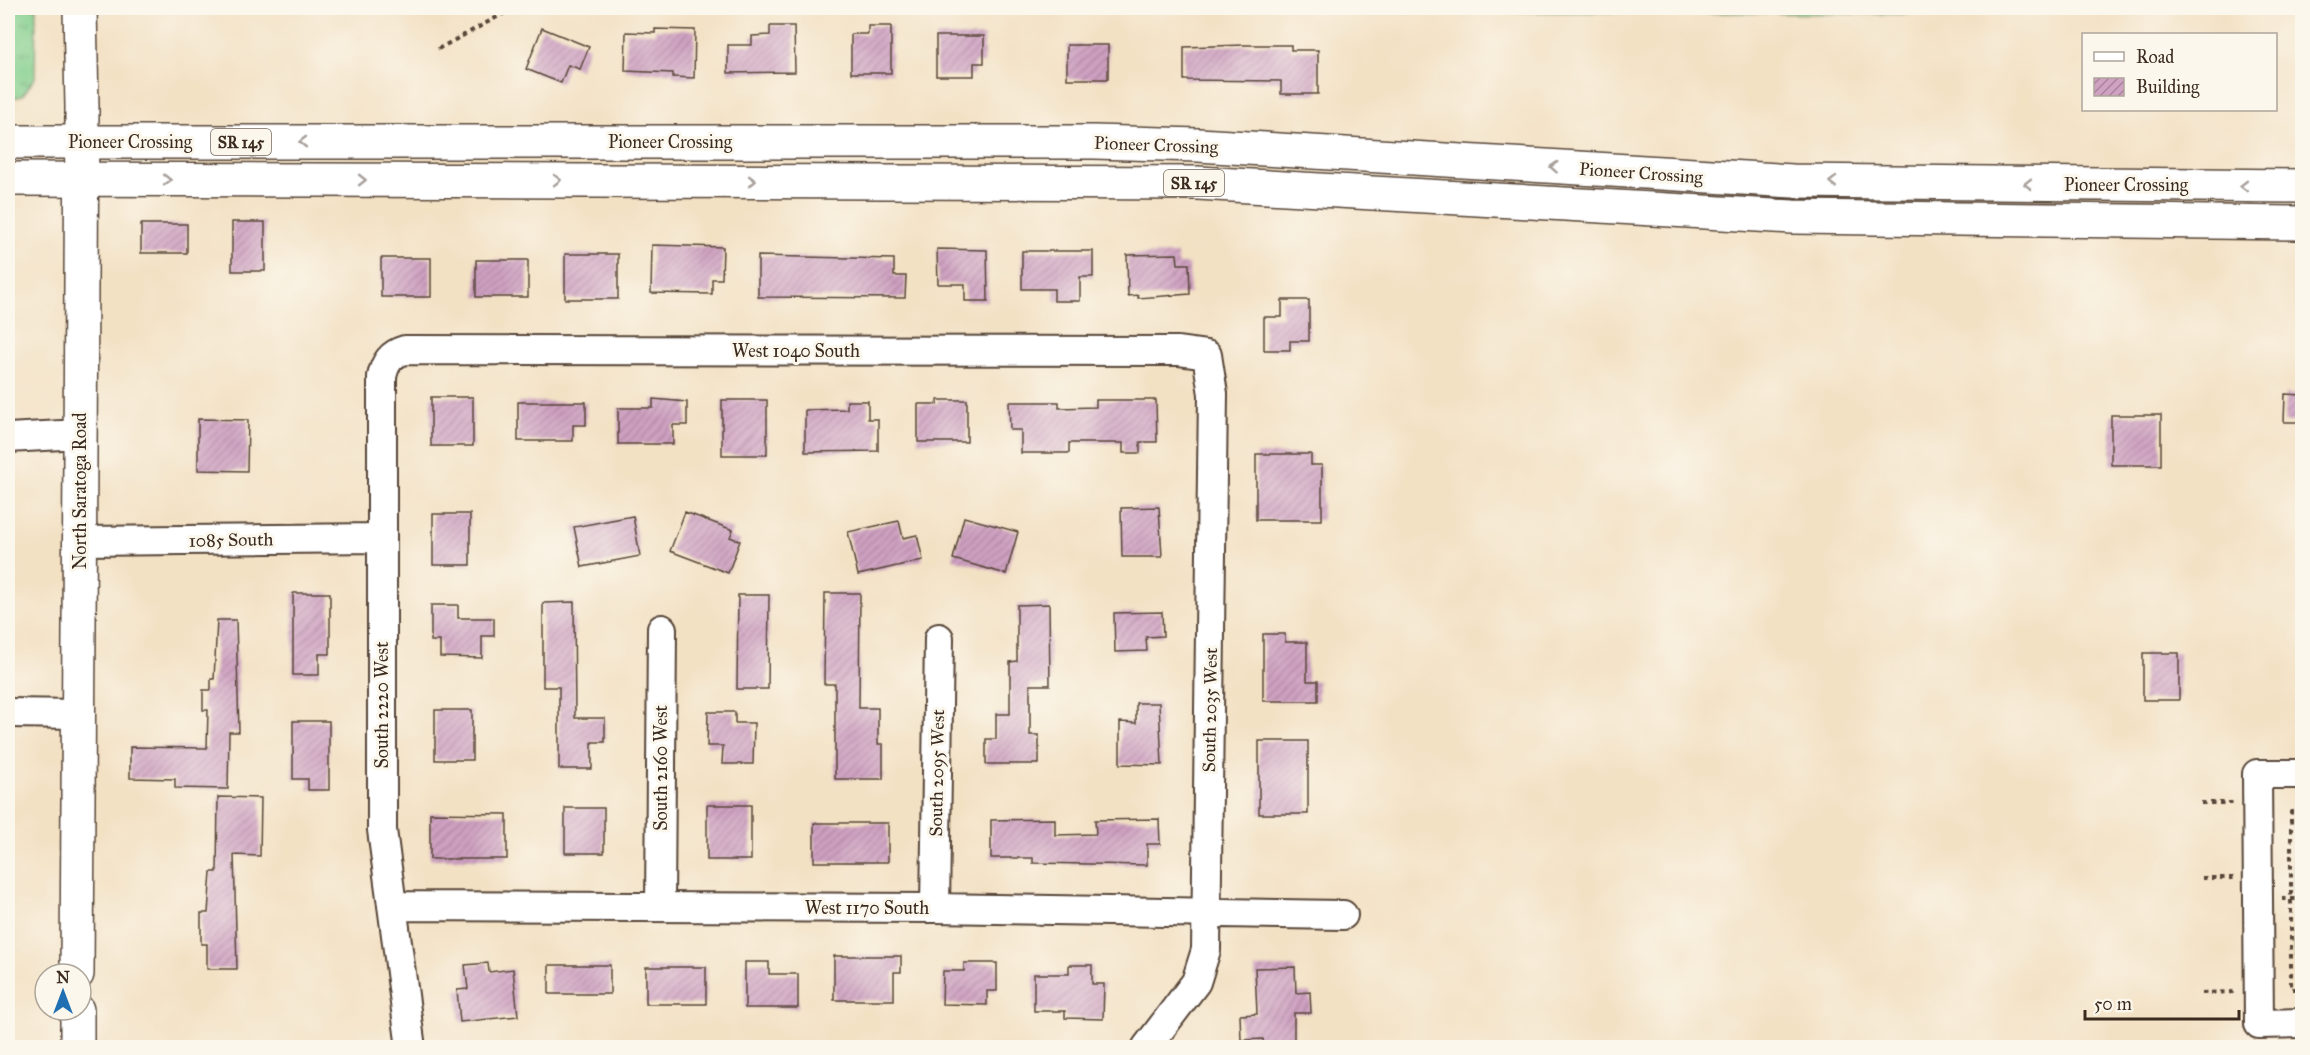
<svg xmlns="http://www.w3.org/2000/svg" width="2310" height="1055" font-family="'IM FELL Great Primer',serif">
<style>
.grass{fill:url(#grass-tufts);stroke:#607c56;stroke-width:1.5}
.park{fill:url(#park-crowns);stroke:#607c56;stroke-width:1.5}
.building{fill:url(#building-hatch)}
.lines{fill:none;stroke-linecap:round;stroke-linejoin:round}
.minor-casing{stroke:#574537;stroke-width:32}
.major-casing{stroke:#574537;stroke-width:36}
.highway-casing{stroke:#574537;stroke-width:36}
.path{stroke:#574537;stroke-width:4;stroke-dasharray:4.5 4.5;stroke-linecap:butt}
.minor{stroke:#fff;stroke-width:28}
.major{stroke:#fff;stroke-width:33}
.highway{stroke:#fff;stroke-width:33}
.oneway{stroke:#a79f9a}
.labels{text-anchor:middle;stroke-width:6;stroke-linejoin:round;paint-order:stroke}
.shield{fill:#fbf7ec;stroke:#75685c;stroke-width:1.5}
.shield-label{font-size:16px;font-weight:bold;fill:#3b2a1e}
.street-label{font-size:18px;fill:#3b2a1e;stroke:#fbf7ec}
</style>
<defs>
<pattern id="grass-tufts" width="24" height="20" patternUnits="userSpaceOnUse" patternTransform="scale(1.5)"><rect width="24" height="20" fill="#84cf8d"/><path d="M3 7l-1-3M5 7V3M7 7l1-3M15 17l-1-3M17 17v-4M19 17l1-3" fill="none" stroke="#6da873"/></pattern>
<pattern id="park-crowns" width="20" height="18" patternUnits="userSpaceOnUse" patternTransform="scale(1.5)"><rect width="20" height="18" fill="#84cf8d"/><path d="M2 6a3 3 0 1 1 6 0M12 15a3 3 0 1 1 6 0" fill="none" stroke="#6da873"/></pattern>
<pattern id="building-hatch" width="6" height="6" patternUnits="userSpaceOnUse" patternTransform="scale(1.5)"><rect width="6" height="6" fill="#cfa1c2"/><path d="M-1 1l2-2M0 6l6-6M5 7l2-2" fill="none" stroke="#a9839d"/></pattern>
</defs>
<rect width="100%" height="100%" fill="#fbf7ec"/>
<filter id="ink" filterUnits="userSpaceOnUse"><feTurbulence type="fractalNoise" baseFrequency=".0167" numOctaves="2"/><feDisplacementMap in="SourceGraphic" scale="12" xChannelSelector="R" yChannelSelector="G"/><feConvolveMatrix kernelMatrix="1 2 1 2 8 2 1 2 1" color-interpolation-filters="sRGB"/></filter>
<filter id="wash" filterUnits="userSpaceOnUse"><feTurbulence type="fractalNoise" baseFrequency=".008" numOctaves="4" result="noise"/><feDisplacementMap in="SourceGraphic" scale="24" xChannelSelector="R" yChannelSelector="G"/><feGaussianBlur stdDeviation="1.35" result="paint"/><feColorMatrix in="noise" values="0 0 0 0 0 0 0 0 0 0 0 0 0 0 0 0 0 1.4 0 .05"/><feComposite in="paint" operator="in"/></filter>
<g filter="url(#wash)">
<rect width="100%" height="100%" fill="#f3e1c4"/>
<path class="grass" d="M8,8h28l-1,70 -13,18 -14,3z
M2294,843h8v51h-8z
M2295,906h7v53h-7z"/>
<path class="park" d="M1399,8h511v6l-511,-3z"/>
<g id="blocks">
<path class="building" d="M770,26h24l1,46 -67,1v-28h24v-9l18,-1z
M868,26h23v47h-40v-39h17z
M542,28l47,19 -9,22 -12,-4 -7,18 -35,-14z
M655,29l40,1 -1,48 -21,-1v-4l-48,-2 1,-39 29,1z
M936,36h48v27h-10v13h-38z
M1067,45h41v34h-41z
M1244,45h47v5h27v44h-37v-13l-97,-1v-33z
M232,222h33v49h-33z
M141,224h46v29h-46z
M652,245l71,2 -1,32h-10v15l-61,-1z
M937,249l50,1 1,51h-23v-17h-27z
M1022,251h71v26h-13v24h-26v-12h-32z
M565,254h53v45h-53z
M1177,254l1,10h11l1,30 -52,4v-3l-10,1 -1,-41z
M758,256l136,3v17h12l-1,22 -147,-1z
M381,258h50v39h-50z
M476,260h52v37h-52z
M1282,300h27v41h-19v9h-26v-33h18z
M2285,394l17,1v27h-18z
M431,397h42v49h-42z
M653,399l34,3v23h-14v19h-55v-36h35z
M722,400h45v55h-45z
M938,400h29v42h-49v-38h20z
M1096,400h60l1,42h-17v11h-17v-10h-54v10h-48v-23h-11l-1,-28h50v6l37,-1z
M847,401h21v18h10v32l-73,1v-42l42,-1z
M518,402h68v23h-13v16h-55z
M2111,415h50v50h-50z
M198,419l50,1 -1,51 -49,-1z
M1256,454h55v11h11v55h-66z
M1159,507l3,50h-40l-1,-49z
M685,512l48,18 -3,7 10,4 -12,32 -58,-22z
M433,514h37v51h-37z
M633,516l7,40 -58,11 -8,-40z
M964,517l54,15 -12,42 -53,-15z
M899,521l4,17 14,-3 6,25 -65,15 -10,-43z
M293,593h37v61h-11v21h-26z
M825,593h35l-1,115h19v36h5v35h-48v-95h-11z
M738,595h31l-1,94h-31z
M574,602l1,116h30v24h-13v27h-33v-82h-16v-84z
M1049,604l1,81h-20v50h9v29h-53v-25h10v-25h14v-52l7,-1v-56z
M431,605h27v13h36v18h-12v22l-42,-1v-16h-9z
M1162,612l1,24 -17,1 1,14 -32,1 -1,-39z
M217,620h19l3,112h-10l-1,57 -53,-1v-9l-45,-1v-31l77,1 1,-38h-5v-20h8v-11h3z
M1263,634h22v8h22v39h11v20h-55z
M2143,653h36v47h-36z
M1136,703h23l3,62 -42,-1v-42l16,1z
M435,710h37v50h-37z
M708,712h27v11h19l-1,41h-31l1,-18h-16z
M293,721h36v69h-21v-11h-15z
M1259,741h49v73h-49z
M218,797l43,1 -1,58 -26,-1 3,114h-30v-25h-6v-31h7l3,-41h6z
M707,805h44v55h-44z
M565,808h39v45h-39z
M430,813l77,1v45h-77z
M1055,819v16l41,-1 -1,-14 64,-1 1,25h-13v21l-114,-2v-5h-42v-38z
M814,823h74v39h-74z
M834,956h67v16h-7v28h-60z
M745,962h24v12h29v34h-53z
M488,963l1,9 24,-3 5,47 -58,6 -3,-32 11,-1 -3,-24z
M964,963h33v28h-10v14l-45,-1 1,-33h21z
M549,965h61v29h-61z
M1069,965h23v19h12l-1,35 -38,-1v-7h-31v-37h35z
M646,967h60v37h-60z
M1295,967l1,26 14,-1 1,21h-17v34h-30l-1,-8 -22,1 -1,-25 17,-1 -2,-46z"/>
</g>
</g>
<g filter="url(#ink)">
<use href="#blocks" fill-opacity="0" stroke="#574537" stroke-width="1.5"/>
<g class="lines">
<defs>
<path id="minor" d="M8,438l72,-4
M80,541l302,-3
M8,713l71,1
M2302,774h-45l2,250 43,-1
M392,906l543,2 408,7
M660,907l2,-278
M935,908l4,-270
M411,1048l-29,-218v-453c3,-15 9,-23 23,-27l773,1 29,4 6,39 -7,556 -10,32 -50,66"/>
<path id="major" d="M77,974l5,-867 -2,-99
M77,1048v-38"/>
<path id="highway" d="M8,142h1086l104,3 595,36 509,5
M8,179l1190,4 595,34 509,6"/>
</defs>
<use href="#minor" class="minor-casing"/>
<use href="#major" class="major-casing"/>
<use href="#highway" class="highway-casing"/>
<path class="path" d="M438,49l76,-41
M2201,803h32
M2302,812h-11v177h11
M2202,878h32
M2282,899h20
M2202,993l35,-1"/>
<use href="#minor" class="minor"/>
<use href="#major" class="major"/>
<use href="#highway" class="highway"/>
</g>
<defs><path id="oneway-chevron" d="M-2-3.5L2.5 0L-2 3.5" fill="none" stroke-width="1.6" stroke-linecap="round" stroke-linejoin="round" transform="scale(1.5)"/></defs>
<g class="oneway">
<use href="#oneway-chevron" transform="translate(303 142) rotate(-180)"/>
<use href="#oneway-chevron" transform="translate(1554 167) rotate(-176)"/>
<use href="#oneway-chevron" transform="translate(167 180)"/>
<use href="#oneway-chevron" transform="translate(362 180)"/>
<use href="#oneway-chevron" transform="translate(557 180)"/>
<use href="#oneway-chevron" transform="translate(752 181)"/>
<use href="#oneway-chevron" transform="translate(1833 182) rotate(-179)"/>
<use href="#oneway-chevron" transform="translate(2028 184) rotate(-180)"/>
<use href="#oneway-chevron" transform="translate(2244 186) rotate(-180)"/>
</g>
</g>
<g class="labels">
<g class="shield">
<rect x="211" y="129" width="60" height="26" rx="4.5"/>
<rect x="1164" y="170" width="60" height="26" rx="4.5"/>
</g>
<g class="shield-label">
<text x="241" y="148">SR 145</text>
<text x="1194" y="189">SR 145</text>
</g>
<g class="street-label">
<text x="130" y="148">Pioneer Crossing</text>
<text x="670" y="148">Pioneer Crossing</text>
<text transform="translate(1156 145) rotate(2)" y="6">Pioneer Crossing</text>
<text transform="translate(1641 173) rotate(4)" y="6">Pioneer Crossing</text>
<text x="2126" y="191">Pioneer Crossing</text>
<text x="796" y="357">West 1040 South</text>
<text transform="translate(80 491) rotate(-90)" y="6">North Saratoga Road</text>
<text transform="translate(231 540) rotate(-1)" y="6">1085 South</text>
<text transform="translate(382 705) rotate(-90)" y="6">South 2220 West</text>
<text transform="translate(1210 710) rotate(-89)" y="6">South 2035 West</text>
<text transform="translate(661 768) rotate(-90)" y="6">South 2160 West</text>
<text transform="translate(937 773) rotate(-89)" y="6">South 2095 West</text>
<text x="867" y="914">West 1170 South</text>
</g>
</g>
<rect width="2310" height="1055" fill="none" stroke="#fbf7ec" stroke-width="30"/>
<rect x="2082" y="33" width="195" height="78" fill="#fbf7ec" stroke="#aea59a" stroke-width="1.5"/>
<rect x="2094" y="52" width="30" height="9" fill="#ffffff" stroke="#aea59a" stroke-width="1.5"/>
<text x="2136" y="63" font-size="18" fill="#3b2a1e">Road</text>
<rect x="2094" y="78" width="30" height="18" fill="url(#building-hatch)" stroke="#aea59a" stroke-width="1.5"/>
<text x="2136" y="93" font-size="18" fill="#3b2a1e">Building</text>
<g transform="translate(63 992)"><circle r="28" fill="#fbf7ec" stroke="#aea59a" stroke-width="1.5"/>
<path d="M0-4.5L10 22L0 15L-10 22Z" fill="#1f6fb2"/>
<text y="-9" font-size="16" font-weight="bold" text-anchor="middle" fill="#3b2a1e">N</text>
</g>
<path d="M2085 1010v9h154v-9" fill="none" stroke="#3b2a1e" stroke-width="3"/>
<text x="2094" y="1010" font-size="18" fill="#3b2a1e" stroke="#fbf7ec" stroke-width="4.5" paint-order="stroke">50 m</text>
</svg>
